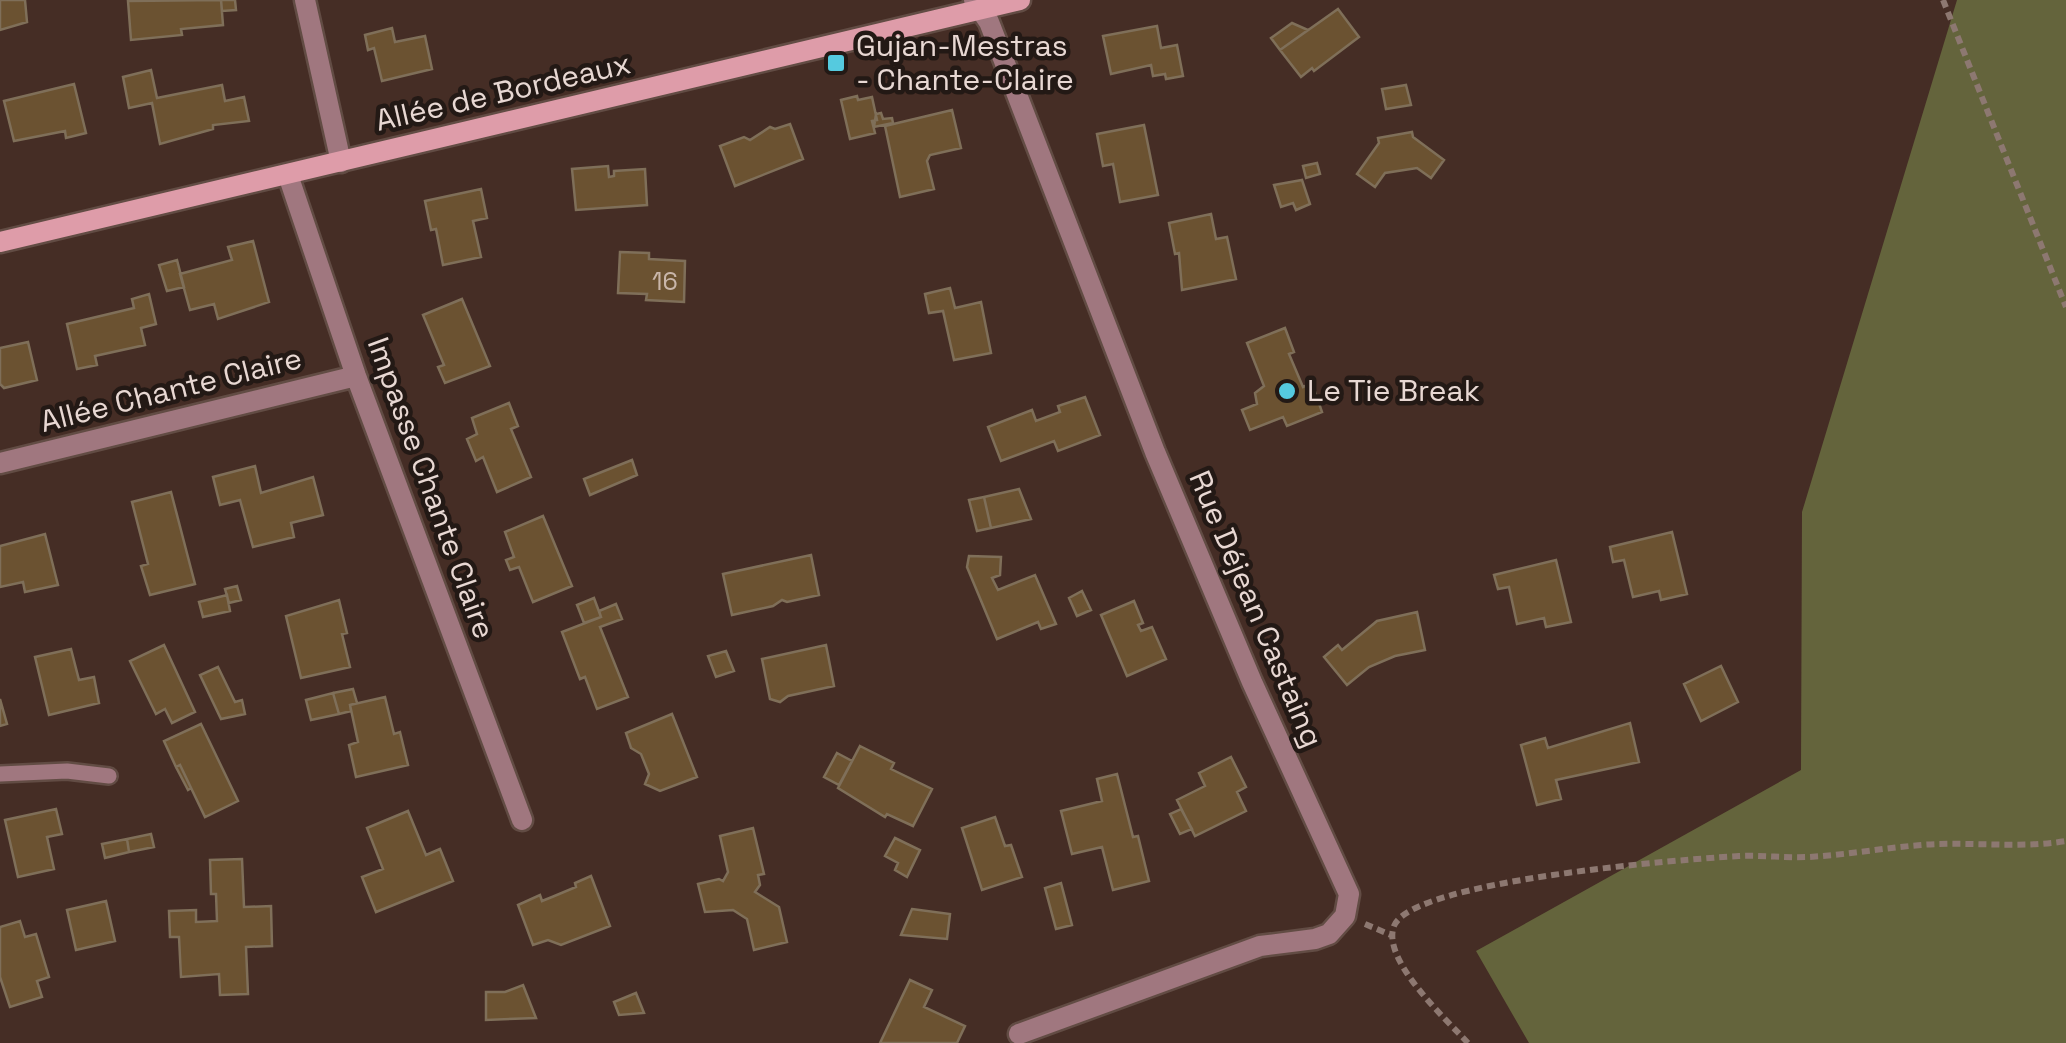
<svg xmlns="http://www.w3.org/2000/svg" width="2066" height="1043" font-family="'Space Grotesk',sans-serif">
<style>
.forest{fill:#64643c}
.building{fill:#6b5231;stroke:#7f6f59;stroke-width:2.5}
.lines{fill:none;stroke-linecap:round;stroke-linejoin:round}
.lane-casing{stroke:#624c44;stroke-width:20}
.street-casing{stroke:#624c44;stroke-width:25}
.secondary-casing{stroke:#624c44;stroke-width:25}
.path{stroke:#8d7871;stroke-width:6;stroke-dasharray:8 5;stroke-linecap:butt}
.lane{stroke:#a0777f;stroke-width:15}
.street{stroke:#a0777f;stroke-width:20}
.secondary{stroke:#de9ca9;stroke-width:20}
.poi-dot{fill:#55cadf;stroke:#231915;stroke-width:4}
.labels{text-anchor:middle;stroke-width:9;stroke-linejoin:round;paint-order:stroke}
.number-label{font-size:25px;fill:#c9b6aa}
.poi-label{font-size:30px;fill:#e8d8d3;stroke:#231915;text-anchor:start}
.street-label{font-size:30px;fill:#e8d8d3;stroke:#231915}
</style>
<rect width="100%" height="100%" fill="#452d25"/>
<path class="forest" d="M1957,0h109v1043h-537l-53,-92 325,-181 1,-258z"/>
<path class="building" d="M0,0h25l2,22 -27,8z
M221,0h14l1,10 -14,1z
M221,0l2,25 -42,4 1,6 -51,5 -3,-39z
M1338,9l21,28 -45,34 -2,-3 -11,9 -21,-27z
M1292,23l16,7 -28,20 -9,-12z
M1157,26l4,22 16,-3 6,31 -17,3 -1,-5 -12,2 -2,-11 -40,9 -8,-38z
M392,28l3,14 30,-6 7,33 -50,12 -8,-33 -6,2 -3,-15z
M151,70l6,28 65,-13 3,16 19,-4 5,24 -36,4v4l-53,15 -8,-41 -23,5 -6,-31z
M74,84l12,49 -20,5 -1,-7 -51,10 -10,-40z
M1406,85l5,20 -25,4 -4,-20z
M857,96l1,4 14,-3 5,23 -5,1 3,12 -25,6 -9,-39z
M952,110l9,38 -31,7 -3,6 7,28 -34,8 -15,-71z
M881,113l2,6 9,-1 1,5 -19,4 2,-13z
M790,124l13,35 -68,27 -15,-40 24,-9 6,3 20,-13 5,2z
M1144,125l14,70 -38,7 -7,-38 -10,2 -6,-32z
M1412,132l1,5 31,23 -13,18 -14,-10 -32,5 -10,14 -18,-13 22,-31 -1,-5z
M1317,163l3,11 -14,4 -3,-12z
M608,166l1,11 5,-1v-5l31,-2 2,36 -71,5 -4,-41z
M1302,180l8,24 -14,6 -3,-7 -12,4 -7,-22z
M481,189l6,29 -14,3 8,36 -38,8 -7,-36 -5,1 -6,-29z
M1211,214l5,25 11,-2 9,42 -54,11 -3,-37 -4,1 -6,-31z
M253,241l16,61 -51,17 -4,-15 -24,6 -10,-36 52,-14 -4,-13z
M620,252l29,1v6l36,2 -1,41 -38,-2 1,-6 -29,-1z
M177,260l7,27 -17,4 -8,-26z
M950,288l5,20 26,-6 10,51 -37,7 -11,-49 -14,2 -4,-19z
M149,294l7,30 -15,4 4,17 -50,11 2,9 -20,4 -10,-45 67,-16 -2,-9z
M462,299l28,67 -45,17 -7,-16 6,-2 -21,-50z
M1285,328l9,24 -5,2 14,33 9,-4 10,29 -35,14 -4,-9 -33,13 -8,-20 15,-6 -2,-11 9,-7 -17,-43z
M28,342l9,38 -33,8 -4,-4v-36z
M1085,397l15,38 -42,16 -4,-10 -53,20 -13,-34 44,-17 4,11 24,-9 -2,-6z
M509,403l9,23 -7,3 20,48 -34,15 -14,-35 -7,4 -9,-22 10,-5 -5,-16z
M632,460l5,15 -47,20 -6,-16z
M255,466l6,27 52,-16 10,38 -32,8 3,14 -41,10 -13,-47 -20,5 -7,-28z
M1019,489l12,30 -40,9 -7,-31z
M171,492l24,92 -45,11 -9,-29 7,-2 -16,-62z
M984,497l7,31 -14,3 -8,-31z
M543,516l29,70 -39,16 -14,-35 -9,3 -4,-10 8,-3 -9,-25z
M1672,532l15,62 -26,6 -2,-9 -26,6 -9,-37 -11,2 -3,-15z
M45,534l13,51 -33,7 -2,-10 -23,5v-41z
M811,555l8,40 -32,7 -5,-2 -9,6 -41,9 -9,-41z
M969,556l32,1 -1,18 -8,3 6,12 37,-15 21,49 -15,5 -3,-7 -41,17 -30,-72z
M1556,560l15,62 -25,5 -2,-9 -27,6 -8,-37 -11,2 -4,-14z
M237,586l4,14 -12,3 -4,-14z
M1082,591l9,19 -14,6 -8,-18z
M227,595l3,16 -27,6 -4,-15z
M594,598l7,19 -17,6 -7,-18z
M339,600l8,33 -5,1 8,33 -49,11 -15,-62z
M1134,601l9,22 -5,2 3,6 11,-4 14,32 -39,17 -26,-61z
M616,604l6,15 -22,8 28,70 -31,12 -12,-32 -5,2 -18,-47 39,-15 -2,-6z
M1417,612l8,38 -30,6 -26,11 -22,18 -23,-28 14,-12 4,5 35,-29z
M164,645l31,67 -23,11 -7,-14 -9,5 -26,-53z
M826,645l8,41 -46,10 -8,6 -10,-3 -8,-40z
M71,649l8,31 15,-3 5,26 -50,12 -14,-58z
M726,651l8,20 -18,6 -8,-21z
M1721,666l17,36 -37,19 -17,-37z
M218,667l17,35 7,-2 3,14 -24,5 -21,-44z
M353,689l4,14 -7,2 1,6 -12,3 -6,-21z
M333,693l6,21 -28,6 -5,-20z
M385,697l9,37 6,-2 8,33 -52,12 -7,-32 9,-3 -8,-37z
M0,699l7,25 -7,2z
M672,714l25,63 -37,14 -15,-7 4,-10 -8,-20 -10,-6 -5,-15z
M1630,723l9,39 -83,18 5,19 -24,6 -16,-60 24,-7 3,10z
M201,724l37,77 -33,16 -25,-52 -4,2 -12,-26z
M860,746l34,17 -3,6 41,20 -19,37 -26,-12 -2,3 -47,-29z
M837,753l15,8 -13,24 -15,-8z
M1231,757l15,30 -9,5 9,19 -51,25 -18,-36 28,-14 -6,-13z
M180,765l11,23 -3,2 -12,-23z
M1117,774l16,63 5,-1 11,45 -36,9 -11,-43 -30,7 -11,-43 41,-10 -5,-22z
M56,809l6,25 -15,3 7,32 -36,8 -13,-57z
M1181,809l11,20 -12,5 -10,-20z
M408,811l18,44 14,-6 13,32 -77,31 -14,-35 21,-8 -16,-41z
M995,817l10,29 6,-1 11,32 -40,13 -20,-62z
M753,828l11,46 -6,1 2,10 -5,7 24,15 8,35 -33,8 -7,-31 -14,-9 -28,2 -7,-28 21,-5 4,2 5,-9 -8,-36z
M151,834l3,13 -25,5 -2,-13z
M895,838l25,12 -13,27 -12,-7 3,-7 -13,-7z
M127,839l2,13 -24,6 -3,-14z
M242,859l2,48 27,-1 1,40 -26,1 2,47 -28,1 -1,-21 -38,3 -2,-40h-9l-1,-26 27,-1v12l21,-1 -1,-27h-5l-1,-34z
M591,876l19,50 -49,19 -13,-5 -15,5 -15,-40 22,-10 2,6 10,-4 24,-10 -1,-4z
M1061,883l11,42 -16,4 -11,-41z
M106,901l9,40 -39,9 -9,-40z
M912,909l38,5 -3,25 -46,-4z
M20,921l5,16 11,-3 13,43 -12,4 5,16 -32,10 -10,-30v-50z
M910,980l22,10 -8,17 41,19 -8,17h-77z
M523,985l13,33 -50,2v-28h19z
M636,993l8,20 -25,2 -5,-13z"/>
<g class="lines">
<defs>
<path id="lane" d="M0,774l67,-3 42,5"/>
<path id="street" d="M305,0l36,162
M974,0l15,22 166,430 97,230 97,212 -4,22 -16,18 -14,5 -55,7 -241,88
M288,175l68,201 166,444
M0,463l356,-87"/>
<path id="secondary" d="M0,242l1020,-242"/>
</defs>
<use href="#lane" class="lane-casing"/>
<use href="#street" class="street-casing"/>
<use href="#secondary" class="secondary-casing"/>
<path class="path" d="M1943,0l123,307
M1365,924l26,11
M1468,1043c-22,-24 -87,-83 -74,-117 18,-46 293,-67 345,-70 23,-1 46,2 69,1 38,-2 75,-9 113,-12 49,-4 97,4 145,-4"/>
<use href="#lane" class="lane"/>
<use href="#street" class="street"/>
<use href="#secondary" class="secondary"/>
</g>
<g class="poi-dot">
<rect x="826" y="53" width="20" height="20" rx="5"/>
<circle cx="1287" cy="391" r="10"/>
</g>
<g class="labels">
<g class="number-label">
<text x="665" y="290">16</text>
</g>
<g class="poi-label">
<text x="856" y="56">Gujan-Mestras<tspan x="856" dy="34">- Chante-Claire</tspan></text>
<text x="1307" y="401">Le Tie Break</text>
</g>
<g class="street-label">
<text transform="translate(503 92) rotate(-13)" y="10">Allée de Bordeaux</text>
<text transform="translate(171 390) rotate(-14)" y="10">Allée Chante Claire</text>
<text transform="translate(431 488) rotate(70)" y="10">Impasse Chante Claire</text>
<text transform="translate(1256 609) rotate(67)" y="10">Rue Déjean Castaing</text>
</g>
</g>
</svg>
